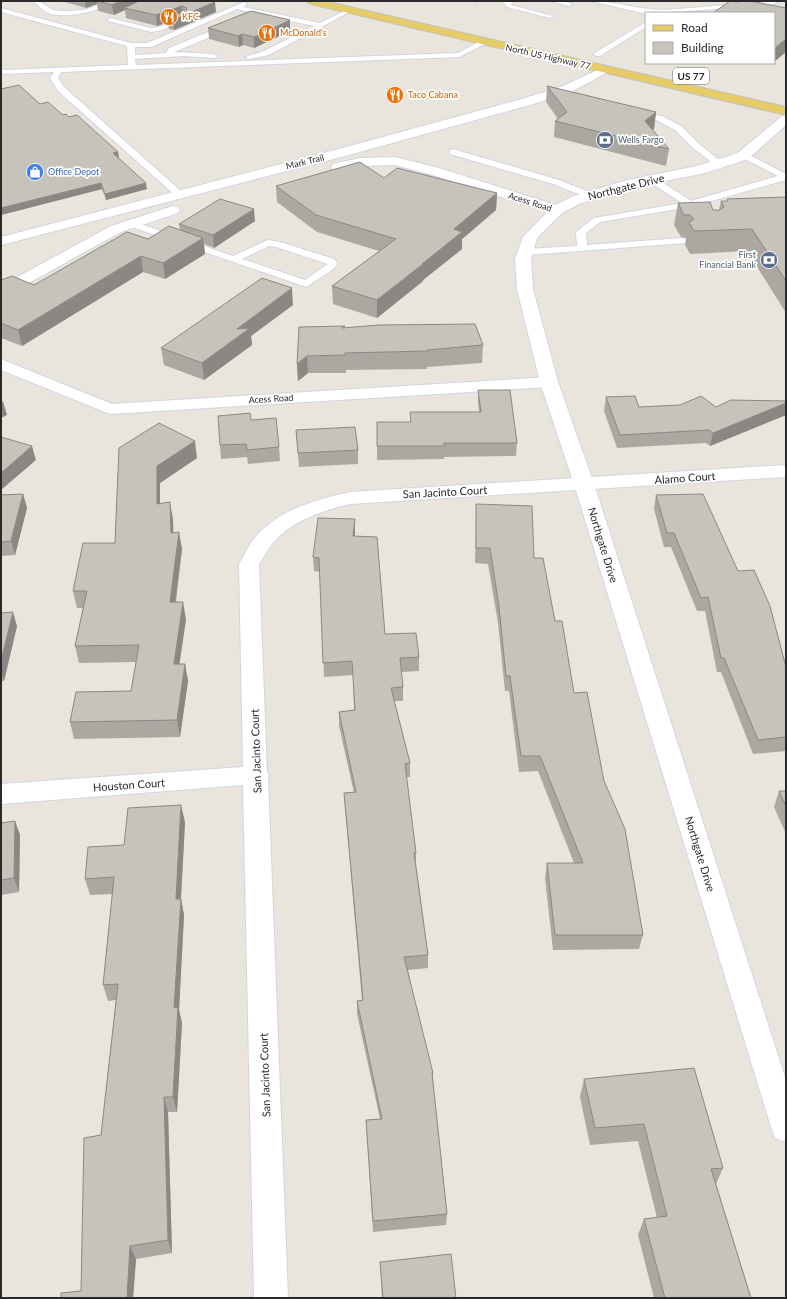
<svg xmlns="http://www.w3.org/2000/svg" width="787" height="1299" font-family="Lato,sans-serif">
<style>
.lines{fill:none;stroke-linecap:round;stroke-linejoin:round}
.lane-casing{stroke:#d2d4e1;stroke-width:2}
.street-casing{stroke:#d2d4e1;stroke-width:2}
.secondary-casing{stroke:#d2d4e1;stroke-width:2}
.primary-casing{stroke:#c3c3c3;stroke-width:2}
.lane{fill:#fff;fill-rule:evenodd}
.street{fill:#fff;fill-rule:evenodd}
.secondary{fill:#fff;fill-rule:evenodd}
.primary{fill:#e5cc67;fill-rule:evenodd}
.wall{fill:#aaa8a1}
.shaded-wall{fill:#8b8883}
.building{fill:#c6c3bb;stroke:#8b8883}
.labels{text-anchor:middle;stroke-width:3.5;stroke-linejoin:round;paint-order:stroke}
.far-food-label{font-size:9px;fill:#c56008;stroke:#fff;text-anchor:start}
.far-street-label{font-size:9px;fill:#292929;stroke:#fff}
.far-service-label{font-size:9px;fill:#4e5e75;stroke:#fff;text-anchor:start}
.far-shop-label{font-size:9px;fill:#366cbe;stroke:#fff;text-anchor:start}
.shield{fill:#fff;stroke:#696969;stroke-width:1}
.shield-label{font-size:10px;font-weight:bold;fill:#292929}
.street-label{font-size:11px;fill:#292929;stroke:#fff}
</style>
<rect width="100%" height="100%" fill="#eae5dc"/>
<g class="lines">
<defs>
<path id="lane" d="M34,1c11,0 14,10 25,10 8,0 19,0 28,-2 10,-3 16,-8 26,-8 -12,11 -49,18 -65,12 -5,-2 -11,-8 -14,-12z
M473,1h10l-3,2z
M505,1h7l-1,4 42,11 -3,2 -43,-11 -3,-4z
M551,1h13l8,3 -3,2z
M591,1c25,0 47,9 73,9l115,-9 -8,4 -125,9z
M244,2l3,2 -4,3 77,16 28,-14 5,1 -84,45 -20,4 -4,-2 19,-6 50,-25 -51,-11 -89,37 39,2 4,2 -1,2 -32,-2 -49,3 1,6 322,-12 24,-13h3l4,2 -30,15 -398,15 -3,6 6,9 118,105 1,2 -1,2h-6l-118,-105 -8,-13 4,-6 -53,2v-4l127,-5 -1,-19 -126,-34v-4l130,35h16zM237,9l18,4 -86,35 -3,5 -31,2v-8h16z
M110,18l41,10 8,-1 25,-9 3,2 -25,10 -11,2 -43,-11v-2z
M646,22v5l-46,29h-3l-4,-2z
M634,111l28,5 19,10 18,18 25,20 -4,3 -3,-1 -24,-18 -18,-18 -19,-10 -22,-5z
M453,149l106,31 33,13 1,2 -1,2h-6l-33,-13 -103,-30 -1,-2 1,-2z
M744,152l42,22v6l-96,27 -90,15 -14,11 1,12 96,-7 3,1 2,2 -2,2 -160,12 -5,-3 5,-3 51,-3 -1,-14 18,-14 88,-15 -34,-22 -1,-2 1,-2h6l37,24 87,-25 -37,-19 -1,-2 1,-2z
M132,221l101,35 35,-16 12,2 54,17 4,5 -6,6 -26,17 -177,-61 -2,-2 2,-2zM269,246l7,1 52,17 -23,16 -63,-21z"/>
<path id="street" d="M604,67l4,1 2,2 -2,2 -37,20 -41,13 -185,51 -344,89v-8l334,-87 187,-51 41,-13z
M395,157l44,11 123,39 2,3 -2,3 -5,1 -5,-1 -123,-39 -34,-9 -35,1 -22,5 -5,-1 -2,-3 2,-3 27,-6z
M173,206l5,1 2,3 -2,3 -57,19 -114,63 -6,2v-11l110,-60z
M1,359l111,45 437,-27 6,1 3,4 -3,4 -6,1 -439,27 -109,-44z
M786,465v12l-436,27c-30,7 -62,18 -81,44 -4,5 -6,11 -10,16l8,208 2,3 -1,3 20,520h-34l-11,-513 -242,19v-20l242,-17 -4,-203c5,-8 8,-16 14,-24 23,-30 62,-40 97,-48z"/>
<path id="secondary" d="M786,115v10l-37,33 -10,4 -34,11 -70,14 -54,16 -19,10 -25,25 -6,21 2,30 25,93 36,102 192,596v62l-11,-4 -4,-11 -197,-643 -34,-102 -23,-93 -2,-30 8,-22 29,-30 19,-10 57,-17 69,-14 32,-10 10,-4 43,-36z"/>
<path id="primary" d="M306,1h18l462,106v8l-475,-111z"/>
</defs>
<use href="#lane" class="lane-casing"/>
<use href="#street" class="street-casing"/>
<use href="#secondary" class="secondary-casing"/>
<use href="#primary" class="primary-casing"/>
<use href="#lane" class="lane"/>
<use href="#street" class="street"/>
<use href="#secondary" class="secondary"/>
<use href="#primary" class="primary"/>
</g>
<path class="wall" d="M65,1h145l6,11 -42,18 -5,-1 -1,-7 -11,4 -31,-8 -1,-8 -11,5 -16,-4 -1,-7 -11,4 -21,-6z
M208,28l82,3 -36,17 -11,-3 -4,2 -30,-8z
M547,86l109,26 -2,17 -2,1 17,19 -3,17 -112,-29 1,-16 3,-2 -12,-17z
M1,89l39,15 23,11 55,37 1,6h-1l29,31 -41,11 -4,-11 -101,26z
M384,178l113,15 -1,17 -34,29v10l-39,31v1l-46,37 -44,-14 -1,-18 47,-35 -62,-19 -40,-30 -1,-16z
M786,197v116l-39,-62 -57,3 -5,-9 1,-7 -5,-1 -7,-12 4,-22 35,7h6l2,-9h6v-2z
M255,221l-41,27 -10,-4 1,10 -40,25 -22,-7 -121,74 -21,-8v-58l33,5 114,-46 32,-9 -1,-6z
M293,305l-42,31 1,9 -48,35 -40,-15 -3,-17z
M299,327l46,1 138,17 -1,18 -55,4v2l-81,1v3h-38l-10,8 -1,-17z
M478,390l39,53 -1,13 -72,1v2l-67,1v-38h33l69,-10 -1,-8z
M786,396v19l-76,31 -4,-3 -89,5 -13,-37 2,-14 33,10h77l69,-6z
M251,420l28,27 1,14 -32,3 -1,-7 -26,2 -1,-14z
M296,430l62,20v14l-59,3z
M119,448l78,10 -37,25v20l13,16v14l9,16 -6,53 10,17 -7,45h6l3,17 -8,56 -106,2 -4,-17 61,-31 5,-29 -57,1 -4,-17 8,-38h-6l-4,-17 42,-48z
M23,494l4,14 -12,47 -14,1v-61z
M656,495l82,76 48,96v84l-33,3 -32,-82h-4l-12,-61h-8l-26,-64h-7l-10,-38z
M476,504l58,54 21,63 19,72 30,88 39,154 -4,14 -86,1 -8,-72 2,-15h27l-36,-92 -19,1 -10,-81h-4l-7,-68 -10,-59 -13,-1 1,-43z
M355,519v17l30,98 34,23v14l-18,1 2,15v14h-9l16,62v14h-4l10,76v12l12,90v13l-20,2 25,114 14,130 -1,11 -73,7 -7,-112 14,-1 -23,-105v-13l5,-1 -17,-193 -1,-14h10l-15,-67v-14l15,-2 -1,-35 -29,2 -4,-105 -6,-1 -1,-14z
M1,613l16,13 -13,55h-3z
M779,791h7v43l-12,-27z
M15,821l5,14 -1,57 -18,3v-72z
M185,822l-4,77 3,16 -5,95 3,13 -5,89h-9l4,141 -36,6 -3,39h-72l20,-7 20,-156 15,-135 -8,1 -5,-16 10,-91 -23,1 -5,-16 39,-34z
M584,1079l139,89 -7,16 35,114h-97l-16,-63 6,-16 13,-1 -19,-77 -48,4 -10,-48z
M380,1262l76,36h-74z"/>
<path class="shaded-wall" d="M85,1h11l1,3 -11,4z
M121,1h25l-22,7 1,2 -11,5 -2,-10z
M215,2l1,10 -42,18 -1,-10 -5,-2v4l-11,4 -1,-11 26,-9 1,9z
M290,20v11l-36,17v-11z
M242,34l1,11 -4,2 -1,-11z
M786,39v13l-12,10v-8l1,-6z
M656,112l-2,17 -11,8 2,-16z
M118,152l1,6 -5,1 -1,-6z
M101,183l1,6 -101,26v-7z
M146,183l1,6 -41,11 -1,-6z
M497,193l-1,17 -34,29v10l-39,31v1l-46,37v-18l45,-36 32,-35z
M254,209l1,12 -41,27 -1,-13z
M203,238l2,16 -40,25 -2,-16z
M141,256l2,16 -121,74 -4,-16z
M292,288l1,17 -42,31 1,9 -48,35 -2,-17 35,-34z
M307,356l1,17 -10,8 -1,-17z
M3,401l4,14 -6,3v-15z
M786,403v12l-76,31 3,-13z
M195,441l2,17 -37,25v37l-3,-16v-38z
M32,446l4,14 -35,30v-17z
M23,494l4,14 -12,47 -4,-14z
M170,502l3,17 1,31 -3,-17z
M355,519v14l-1,17 -1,-14z
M179,532l3,17 -9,70 -3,-17z
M183,602l3,17 -9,62 -3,-17z
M13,612l4,14 -13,55 -3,-9v-11z
M185,664l3,17 -8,56 -3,-17z
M181,805l4,17 -5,92 1,-15 3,16 -5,95 3,13 -5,89 -4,-15 3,-198z
M15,821l5,14 -1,57 -5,-14z
M432,1073h1v12z
M164,1097l4,15 4,141 -4,-13z
M130,1246l6,13 -3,39h-6z"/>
<path class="building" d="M98,1h23l-9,4z
M139,1h71l5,1 -42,18 -5,-2 18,-7 1,-3 -5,-2 -26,9 -32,-7z
M730,1l9,1 1,-1h10l36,7v31l-11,9h-1v-35h-61z
M251,11l39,9 -36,17 -12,-3 -4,2 -30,-8z
M19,85l21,19 8,-2 15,13 3,-1 3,3 8,-2 41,37 -5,1 33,30 -41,11 -4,-11 -100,25v-119z
M547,86l109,26 -11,9 24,28 -114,-28 12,-9z
M360,162l24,16 13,-10 100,25 -43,36 8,3 -40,32h1l-46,36 -45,-14 64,-47 -80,-24 -40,-29z
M786,197v84l-34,-52 -58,2 -5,-9 4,-2v-2l-3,-3h-6l-6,-12 32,-1 3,8h7l4,-3 -3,-6h7l-1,-2z
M220,199l34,10 -41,26 -34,-11z
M169,226l34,12 -40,25 -22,-7 -123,74 -17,-7v-43l11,-4 22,9 93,-53 21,7z
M262,278l30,10 -55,41 13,-1 -48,35 -41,-15z
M475,324l8,21 -56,5 1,1 -83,2v2l-38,1 -10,8 2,-37 46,-1 -3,2 36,-3z
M478,390h32l7,53h-73v3h-67v-24h34l-1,-10h71z
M635,396l4,11 41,-2 21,-9 15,11 15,-7 55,1v2l-73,30 -4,-3 -89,5 -14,-38z
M250,413l1,7 25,-2 3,29 -32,3 -1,-6 -26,1 -2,-29z
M159,423l36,18 -38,25v38l13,-2 1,31 8,-1 -9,70h13l-9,62h11l-8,56 -107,2 6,-30 55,-1 8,-46 -64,1 12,-55h-14l10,-48h32l4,-95z
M355,427l3,23 -60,3 -2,-23z
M1,437l31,9 -31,27z
M23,494l-12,47 -10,1v-47z
M703,494l35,77 16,-1 16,36 16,61v70l-28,3 -34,-82h-3l-13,-61 -7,1 -27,-65h-7l-11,-38z
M476,504l56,2 2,52h9l12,63h7l12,72 13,-1 17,89 21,48 18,106h-88l-8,-72h36l-43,-107h-19l-11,-80h-4l-7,-69 -9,-59h-14z
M318,518l37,1 -2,17 24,1 8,97 31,-1 3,24 -19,1 3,29 -12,1 19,75 -5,1 11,89h-2l14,102 -24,2 29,116h-1l15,141 -74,7 -7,-101 16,-1 -25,-118 6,-1 -19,-207 12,-1 -17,-80 16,-2 -3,-49 -29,2 -4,-105 -6,-1z
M13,612l-12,49v-48z
M779,791h7v15z
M181,805l-5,94h5l-7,109 4,-1 -5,90h-9l4,143 -38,6 -3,52h-66v-5l20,-2 3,-153 17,-3 17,-151 -15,1 11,-108 -29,2 3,-32 36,-2 4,-37z
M15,821l-1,57 -13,2v-57z
M694,1068l29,100 -12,1 40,129h-86l-21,-79 23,-3 -23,-92 -49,4 -11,-49z
M451,1254l5,44h-73l-3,-36z"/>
<defs>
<symbol id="restaurant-disc" viewBox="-11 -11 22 22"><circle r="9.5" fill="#e8710a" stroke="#fff"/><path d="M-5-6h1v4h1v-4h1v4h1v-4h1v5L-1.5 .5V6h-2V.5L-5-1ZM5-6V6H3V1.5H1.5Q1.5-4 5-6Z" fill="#fff"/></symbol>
<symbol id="bank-disc" viewBox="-11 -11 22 22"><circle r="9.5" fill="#5c6f8a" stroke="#fff"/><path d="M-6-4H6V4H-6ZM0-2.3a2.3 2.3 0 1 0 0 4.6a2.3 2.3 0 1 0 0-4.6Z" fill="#fff"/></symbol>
<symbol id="shop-disc" viewBox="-11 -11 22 22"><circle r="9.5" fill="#3f7fe0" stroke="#fff"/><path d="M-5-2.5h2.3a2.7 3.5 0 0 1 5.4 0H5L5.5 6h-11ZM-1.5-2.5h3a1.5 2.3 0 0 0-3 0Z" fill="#fff"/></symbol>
</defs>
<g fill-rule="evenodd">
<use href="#restaurant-disc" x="159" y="7" width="20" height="20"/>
<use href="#restaurant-disc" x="257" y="23" width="20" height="20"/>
<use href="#restaurant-disc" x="385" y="85" width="20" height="20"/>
<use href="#bank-disc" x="595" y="130" width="20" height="20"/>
<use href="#shop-disc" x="25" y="162" width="20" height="20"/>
<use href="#bank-disc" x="759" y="250" width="20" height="20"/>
</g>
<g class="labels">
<g class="far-food-label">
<text x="182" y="20">KFC</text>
<text x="280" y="36">McDonald's</text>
<text x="408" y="98">Taco Cabana</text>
</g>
<g class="far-street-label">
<text transform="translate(548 57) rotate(13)" y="3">North US Highway 77</text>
<text transform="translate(305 162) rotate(-14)" y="3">Mark Trail</text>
<text transform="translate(530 202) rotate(18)" y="3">Acess Road</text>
<text transform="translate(271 399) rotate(-3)" y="3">Acess Road</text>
</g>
<g class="far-service-label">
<text x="618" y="143">Wells Fargo</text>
<text x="756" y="258" text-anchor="end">First<tspan x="756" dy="10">Financial Bank</tspan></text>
</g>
<g class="far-shop-label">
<text x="48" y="175">Office Depot</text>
</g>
<rect class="shield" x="673" y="68" width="36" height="16" rx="3"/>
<g class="shield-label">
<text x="691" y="80">US 77</text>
</g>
<g class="street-label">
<text transform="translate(626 187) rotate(-14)" y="4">Northgate Drive</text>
<text transform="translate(685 478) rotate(-4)" y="4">Alamo Court</text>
<text transform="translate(445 492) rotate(-3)" y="4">San Jacinto Court</text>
<text transform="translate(603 545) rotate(73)" y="4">Northgate Drive</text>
<text transform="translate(256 751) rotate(-92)" y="4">San Jacinto Court</text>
<text transform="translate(129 785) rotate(-4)" y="4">Houston Court</text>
<text transform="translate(700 854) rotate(73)" y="4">Northgate Drive</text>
<text transform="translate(265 1075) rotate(-92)" y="4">San Jacinto Court</text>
</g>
</g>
<rect width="787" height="1299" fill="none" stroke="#292929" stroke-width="4"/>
<rect x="645" y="12" width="130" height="52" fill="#ffffff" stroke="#a9a9a9"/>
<rect x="653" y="25" width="20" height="6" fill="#e5cc67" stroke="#a9a9a9"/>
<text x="681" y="32" font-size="12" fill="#292929">Road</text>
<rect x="653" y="42" width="20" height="12" fill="#c6c3bb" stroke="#a9a9a9"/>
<text x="681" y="52" font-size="12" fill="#292929">Building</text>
</svg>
